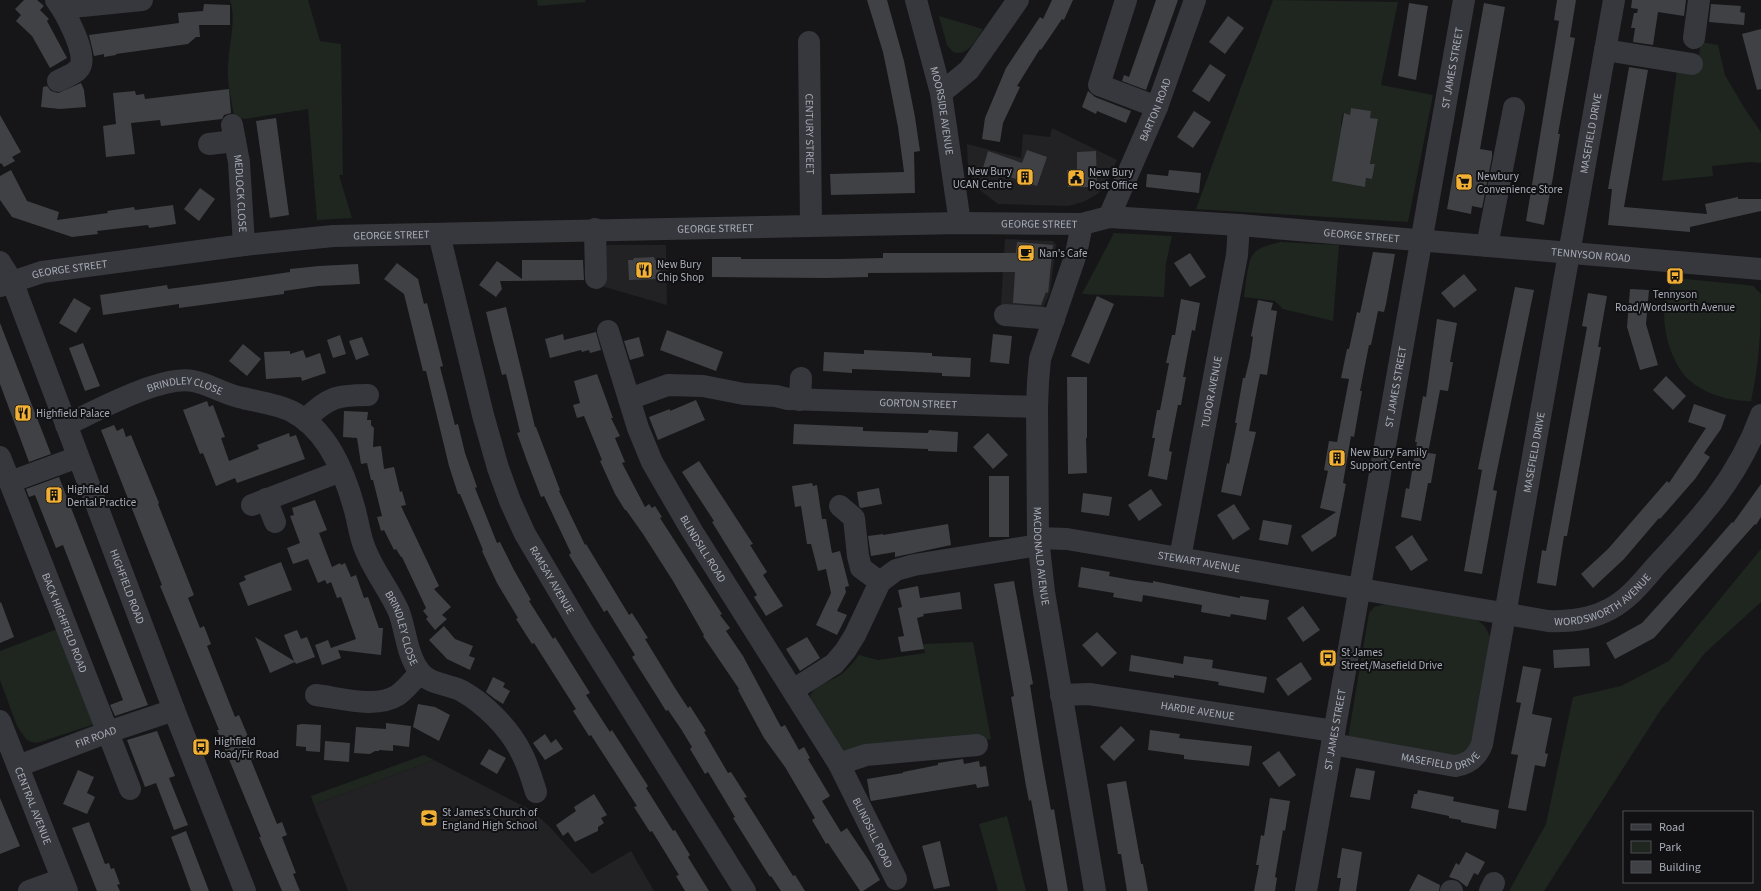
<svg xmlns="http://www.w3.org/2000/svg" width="1761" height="891" font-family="'Source Sans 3',sans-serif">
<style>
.built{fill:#222225}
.green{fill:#1e261f;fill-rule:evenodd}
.building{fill:#404145}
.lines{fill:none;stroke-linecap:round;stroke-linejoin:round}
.minor{stroke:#37383d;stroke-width:22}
.labels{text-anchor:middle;stroke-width:4;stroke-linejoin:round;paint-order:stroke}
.street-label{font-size:11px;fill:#a8adb8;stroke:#111113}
.poi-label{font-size:11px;fill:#a8adb8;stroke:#111113;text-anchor:start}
</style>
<rect width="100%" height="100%" fill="#161618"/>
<path class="built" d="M1052,128l65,32 -12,27 -9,8 -13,7 -15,4 -70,-2 -21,-16 -9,-20 -1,-24 54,14 2,-24 27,3z
M1005,239l48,2 3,4 -6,47 -14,31 -36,-3z
M603,245h63l1,60 -66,-19z
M434,760l95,49 20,17 43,48 39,-23 23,40h-306l-34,-86z"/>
<path class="green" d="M230,0h78l12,41 21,3 2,131h-4l13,43 -35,2 -9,-111 -64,10 -10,-2c-2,-16 -7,-33 -6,-49 0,-22 9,-47 2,-68z
M537,0h48l1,2 -48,4z
M1273,0l125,2 -17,83 52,10 -25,127 -212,-13zM1352,108l18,3v7l8,2 -8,44 5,1 -3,14 -6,-1 -1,9 -33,-6 10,-56 -1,-1 2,-11 7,2z
M939,16l44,13c-7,11 -15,28 -30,23l-6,-7z
M1701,42l17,3 7,30 20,34 16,23v31l-11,-1 -38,4 1,10 -51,5 15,-111 19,3z
M1114,233l58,3 -6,27 -2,34 -82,-3z
M1281,242l58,3 -6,76 -50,-12 -8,-8 -31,-4c2,-11 3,-36 10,-44 6,-7 19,-9 27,-11z
M1675,278l72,7 6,1 8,8c0,36 -2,72 -10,107 -22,0 -48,-7 -64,-23 -16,-16 -26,-52 -22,-74 1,-9 6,-18 10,-26z
M1761,549v53l-56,51 -45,58 -116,180h-35l37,-67 27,-127 48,-11 48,-25z
M1385,604l89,14c9,5 14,11 16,20l-17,107 -11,11 -114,-18 21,-125 5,-6z
M60,628l38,95 -61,20 -6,-1 -5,-3 -9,-13 -17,-46v-29z
M973,642l18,97 -145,17 -34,-53 -2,-7c7,-14 23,-14 34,-24 6,-5 10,-11 15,-17l19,5 47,-7 -2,-9z
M424,755l10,5 -120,45 -3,-9z
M1007,816l19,75h-28l-19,-67z"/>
<path class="building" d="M24,0h13l7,6 -4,4 9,9 -2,2 20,37 -17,10 -18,-32 -16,-15 5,-6 -6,-6z
M867,0h20l17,61 11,56 5,34 -6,1 1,41 -84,2 -1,-21 74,-2 -6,-45 -8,-41 -7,-34z
M1052,0h21l-9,20 -2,-1 -21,31 -1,-1 -23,37 3,1 -17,36 -3,19 -18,-3 3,-21 21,-50 34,-51 3,2z
M1156,0h22l-32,90 -24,-9 2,-6 5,2z
M1557,0h19l-6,37 5,1 -17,96h2l-7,43 -9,48 -18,-4 33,-200 -5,-1z
M1632,0h54l-2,16 -26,-4 -5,33 -20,-3 2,-14h-4l3,-15h3l1,-4 -7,-1z
M1409,3l19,3 -12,74 -18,-4z
M1484,3l21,4 -25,142 12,2v6l-10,51 -10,-2 -1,8 -24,-5z
M204,4l26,1v20h-31l1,12h-4l-8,7 -72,10v1l-12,2v-3l-10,2 -5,-21 90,-12 -1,-10 25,-2z
M1711,4l30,2 -1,6 5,1 -1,12 -35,-3z
M1228,16l16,12 -19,26 -16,-12z
M1761,29v60l-4,1 -15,-56z
M1210,64l16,11 -17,27 -17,-11z
M1629,67l19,3 -24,137 83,7 -2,-10 33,-7v2h23v12l-71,16v5l-82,-7 4,-36h-4z
M81,83l3,7 2,17 -26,2 -19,-2 2,-20 4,-1 4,5 7,2z
M229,89l2,24 -7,2 -2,4 -61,7 -1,-6 -29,3 4,31 -29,3 -3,-31 13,-2 -3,-31 22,-2 1,4 8,-1 1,5z
M1088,91l7,6 36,14 -5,12 -29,-12 -1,3 -14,-7z
M1351,108l20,3 -1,7 8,1 -8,45h5l-3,15 -6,-1 -1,9 -33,-6 12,-68 6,2z
M1194,111l17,11 -18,26 -16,-11z
M0,115l21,37 -9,5 3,4 -11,6 -3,-4 -1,1z
M276,118l13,97 -19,3 -14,-97z
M1027,150l20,7 -10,29 -54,-18 5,-17 34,12z
M1096,151l1,36h-29l-1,-17h10v-18z
M11,170l16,31 32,11 -2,8 51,-7 -1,-2 27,-4 1,3 38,-5 3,19 -27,4 -1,-3 -51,6 1,3 -26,3 -60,-20 -12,-17v-24z
M1169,170l32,3 -2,20 -53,-6 1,-13 21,2z
M200,188l15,11 -16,22 -15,-12z
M1017,242l36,3 -5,48 -2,-1 -5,13 -28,-2 2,-31 -147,1v4l-42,1 -114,-1v-20h29v2h98l44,-1v-5h133z
M1373,252l22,2 -9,50 -2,8 -6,-1 -7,34h-2l-9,46h2l-8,46 -3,-1 -8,47 3,1 -10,52 -24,16 -11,-16 35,-24 -16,-4 8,-37 -4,-1 5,-29 8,1 12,-63 -8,-1 6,-29h2l8,-37 3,1z
M1190,253l16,24 -16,10 -16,-24z
M654,257l1,3h5v19l-31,1 -1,-20h5l1,-2z
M522,260h61l1,20 -84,1 2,8 -6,8 -17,-12 18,-24 25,18z
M397,263l21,16 6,25 3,-1 16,63 -3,1 15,58 3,-1 7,29 12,34 -2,1 22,55 3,-1 14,28 17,30 -2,1 24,38 2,-2 35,56 -4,2 24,37 2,-2 36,56 -2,2 27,43 2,-1 15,25 -2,2 21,34h-24l-9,-15 3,-1 -27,-44 -2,1 -16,-25 3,-1 -46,-71 -2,1 -16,-25 3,-2 -42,-66 -2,1 -16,-25 2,-1 -21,-35 -15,-32 1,-1 -23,-56h-2l-9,-28 -23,-95h-3l-19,-77 -20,-15z
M358,264l2,20 -42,2 -34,5v3l-105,14v-4l-76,11 -3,-20 67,-10 1,4 61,-8 61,-9v-3l29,-3z
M1464,274l13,16 -23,18 -13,-15z
M1515,287l19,3 -41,200 4,1 -15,83 -18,-3 18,-101 -4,-1z
M1630,289l19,1 -3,34 12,41 -18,5 -13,-43z
M1588,293l19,3 -9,51h3l-34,189h-3l-8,50 -19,-3 5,-33 4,1 41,-224 -5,-1z
M1097,296l17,8 -25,60 -18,-8z
M74,298l17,10 -15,25 -17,-10z
M1181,299l19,4 -5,28 -3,-1 -9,47h3l-5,28h-3l-9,46 3,1 -5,28 -19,-4 7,-38h-3l5,-28h3l9,-47h-3l6,-28h3z
M1258,300l15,3 -2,7 6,1 -10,64 -7,-1 -11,57 7,1 -15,64 -20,-4 6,-29 2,1 4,-21 4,-20h-2l8,-45h2l5,-21 3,-20 -2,-1z
M506,307l29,120h1l24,63 -1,1 26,54 1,-1 43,71 3,-2 16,25 -3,1 30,49 13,20 2,-2 16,25 -2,1 24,41 3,-1 16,25 -3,1 14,22 35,56 2,-1 10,16h-24l-10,-15 -1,1 -37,-59 2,-1 -27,-45 -3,2 -15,-25 2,-2 -11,-18 -13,-19 -2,1 -8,-13 -26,-41 3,-2 -28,-45 -3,2 -35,-57 2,-2 -27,-57 -3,1 -14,-36 -10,-28 3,-1 -14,-58 -4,1 -9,-34 -7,-29z
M1437,319l20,4 -7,39h3l-5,29 -8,-1 -6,32 -6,31 8,1 -5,29h-3l-7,38 -20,-4 5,-29 3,1 4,-24 4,-23h-2l8,-46 3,1z
M0,323l51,131 -22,8 -29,-78z
M667,330l56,22 -7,19 -56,-21z
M596,332l5,18 -11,3 -1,-3 -7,2 -1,-2 -31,8 -5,-19 18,-5 1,6z
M993,334l19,2 -3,28 -19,-2z
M340,335l6,19 -13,4 -6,-18z
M362,337l7,18 -13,5 -7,-19z
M639,337l5,19 -14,4 -6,-19z
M83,343l17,43 -15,5 -16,-43z
M243,344l18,15 -14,17 -18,-15z
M303,350l3,8 14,-5 6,20 -24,8 -1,-4 -35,2 -2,-27 26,-1v3z
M864,350l68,3v3l39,2 -1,19 -28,-1v-3l-64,-3 -26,-1v4l-29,-2 1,-19 40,2z
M597,374l16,44h-2l9,18 -5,2 10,24 -3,1 23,44 4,-3 3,4 3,-2 7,11 -2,1 62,96 -2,1 10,13 -4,3 17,25 38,71 4,-2 14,25 5,-3 6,11 -2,1 22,37 -8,5 19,31 6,-4 23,34 10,18 -17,11h-3l-32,-48 -2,1 -14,-24 3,-2 -30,-51 -21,-29 -26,-48 1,-1 -36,-53 1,-1 -31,-54 -30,-47 -17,-24h-1l-10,-16 -15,-33 2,-1 -18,-44 -7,2 -4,-13 7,-2 -6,-22z
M1666,376l20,20 -13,14 -20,-20z
M1067,377h20v61h-1l1,35 -19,1z
M696,400l9,20 -47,20 -9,-23 21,-8v2z
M207,401l2,6 4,-2 12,32 -4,1 8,23 30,-12 -2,-4 32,-12 1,4 6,-2 9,24 -68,24 -2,-5 -19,8 -13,-33 -3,1 -17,-44z
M1694,404l32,11 -5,14 -17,24 6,4 -15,22 -35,40 -1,-1 -35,41 -31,29 -12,-14 27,-25 59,-68 2,2 37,-55 -18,-6z
M344,411l24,1 -1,8h4v5l3,3 -1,19 8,-1 3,23 10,-2 6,25 2,-1 4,14 -5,1 38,80 -5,3 17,18 -9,8 5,4 -12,11 -9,-11 2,-2 -5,-6 3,-3 -24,-51h-1l-5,-8 -2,1 -10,-20 -3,1 -4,-14 5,-1 -9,-36h-2l-4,-17 -6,1 -4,-26 -14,-1z
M794,424l69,3v4l65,2 1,-3 29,2 -1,20 -29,-1v-2l-135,-5z
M114,425l3,6 6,-3 3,9 5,-2 28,68 -1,1 36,91 -6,3 12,30 4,-2 7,18 -4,2 28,71 4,-2 11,26 -2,1 6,17 -3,1 26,64 5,-2 5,13 -5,2 14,36 -3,1 7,17h-18l-23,-54h2l-44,-107h2l-56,-137 -3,-7 2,-1 -61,-155z
M988,433l20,22 -15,14 -20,-22z
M699,461l54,83 -3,1 17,27 -4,3 20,31 -17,10 -12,-19 3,-2 -45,-73 2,-1 -32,-49z
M989,476h20v61h-20z
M59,477l89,228 -33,11 -5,-11 13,-5 -60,-155 -7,3 -21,-53 -6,2 -3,-8z
M812,483l1,3 4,-1 5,34h4l6,34 8,-2 9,35 -4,1 1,5 -9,19 10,4 -10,20 -21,-10 15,-32 -5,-24 -8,2 -7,-27h-4l-6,-38 -6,1 -3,-21z
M1761,484v33l-5,8 -1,-1 -101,114 -39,21 -9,-16 36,-20 58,-64 32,-37 1,1z
M879,488l3,16 -21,4 -2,-2 -2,-14z
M1151,489l11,16 -23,16 -11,-16z
M1083,493l29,4 -3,19 -28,-4z
M315,500l12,30 -8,3 13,34 8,-4 1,2 4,-2 6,14 5,-2 8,23 4,-1 11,31h4l-2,27 -43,-5 3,8 -19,7 -7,-20 13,-5 3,8 25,-9 -15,-42 -4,1 -6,-16 -4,2 -2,-4 -7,3 -10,-24 -15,5 -6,-16 13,-5 -10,-27 4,-1 -2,-7z
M1234,504l16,25 -17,11 -16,-25z
M1263,520l29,5 -4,20 -29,-5z
M948,524l3,21 -56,12v-5l-24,4 -3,-20 15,-2v1z
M1412,535l16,25 -17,11 -16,-24z
M281,562l11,28 -44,16 -9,-23 7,-3 -2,-4z
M1081,567l29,5 -1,4 22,4 22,3v-2l66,13 21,4v-2l29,4 -3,20 -35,-6 -1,3 -29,-5 1,-7 -59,-10 -1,7 -29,-5 1,-4 -36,-6z
M1014,581l19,103 -3,1 12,75 9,50 3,-1 14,82h-20l-17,-91 -2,1 -3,-15 -15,-89 3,-1 -20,-112z
M918,586l2,12 40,-6 2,17 -39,5 1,2 -7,2 7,31 -23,3 -3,-15 6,-1 -6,-28 4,-1 -4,-17z
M1,602l13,35 -14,6v-40z
M1303,606l17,24 -17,12 -16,-24z
M444,626l11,13 18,7 -4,10 6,2 -5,12 -23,-11 -18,-19z
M297,630l4,9 6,-2 8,20 -19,7 -1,-2 -25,11 -15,-36 39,24 -10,-26z
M1097,632l20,21 -15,14 -20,-22z
M807,637l13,21 -20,13 -14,-22z
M1589,648l1,18 -36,2 -1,-18z
M1131,655l52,9 1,-8 29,4 -1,8 55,9 -3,16 -46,-8 1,-3 -45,-7v3l-45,-7z
M1301,662l11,17 -24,17 -12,-17z
M1523,666l18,3 -9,45 20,4 -7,35 3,1 -3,13 -10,-2 -9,46 -18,-3 10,-53 -7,-1 10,-51 -5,-1z
M493,677l12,6 -2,4 7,4 -7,13 -8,-5 -9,-7z
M418,704l17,3 15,8 -11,26 -26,-14z
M386,723l25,3 -2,21 -16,-2v6l-14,-1v1h-4l-5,3 -16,-1 2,-26 30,2z
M302,724l19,1 -1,27 -14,-1v-4l-10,-1 1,-21z
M1121,726l14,14 -21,21 -14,-14z
M1150,730l30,4 -1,4 73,8 -3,20 -65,-7v-4l-36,-5z
M157,731l18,45 -6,2 19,47 -14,5 -18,-47 -11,4 -18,-47z
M545,734l6,9 5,-4 7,10 -18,11 -12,-17z
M325,741l25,2 -1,19 -25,-2z
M489,749l17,9 -9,16 -17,-10z
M1279,751l17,24 -17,12 -17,-24z
M963,759l1,5 15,-3 1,6 6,-1 3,20 -12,2 -1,-4 -105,17 -1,-3 -3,-19 36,-6v-1l35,-7v-2z
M1356,768l19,3 -5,29 -20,-3z
M78,770l16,7 -7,16 8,4 -8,17 -24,-10z
M1126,781l15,83h2l5,27h-21l-6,-37h-3l-11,-70z
M1418,790l36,7 -1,4 46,9 -3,19 -35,-7v-2l-12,-2v-2l-38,-8 3,-14h3z
M594,794l13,21 -6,3 3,5 -6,4v4l-23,11 -7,-10 -5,4 -7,-11 20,-14 -2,-4z
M0,798l20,48 -20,8z
M1270,798l20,3 -5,30 -2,-1 -4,24 -4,23 2,1 -2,13h-21l5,-26h-3l5,-30 3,1z
M89,822l16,42 4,-1 2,6 3,-1 6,16 -3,1 3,6h-23l-25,-63z
M186,831l10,26 13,34h-18l-12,-33 -8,-21z
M940,841l10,45 -16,3 -12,-43z
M1342,848l20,4 -6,39h-17l2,-13h-4z
M1466,852l19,10 -7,13 -4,-2 -7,14 -9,-7 -9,-3 7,-14 3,2z
M1418,874l22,11 -1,6h-30z"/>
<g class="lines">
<g class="minor">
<path d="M56,0c9,12 32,54 24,67 -4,7 -15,10 -22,14"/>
<path id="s1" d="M916,0l25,93 19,130"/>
<path d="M1126,0l-27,85 58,22"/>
<path d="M62,8l80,-8"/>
<path d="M1694,38l5,-38"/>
<path id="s2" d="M809,42l2,183"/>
<path d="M1605,50l87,14"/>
<path d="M941,93l28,-23 49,-70"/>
<path id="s3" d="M232,125l7,37 5,83"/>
<path d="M209,144l26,-3"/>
<path id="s4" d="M1109,217l48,-110 38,-107"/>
<path id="s5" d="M1082,224l-6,30 -36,105 -2,23 -1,25 1,131 6,54 51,299"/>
<path d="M595,229l1,49"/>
<path id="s6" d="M439,234l44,181 15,53 12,33 15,33 58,98 162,259"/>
<path d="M1487,246l27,-138"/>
<path id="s7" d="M0,262l12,19 162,429 71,181"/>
<path id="s8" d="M0,286l42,-14 202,-27 89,-9 627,-13 122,1 27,-7 130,8 522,44"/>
<path d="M1005,315l49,4"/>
<path id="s9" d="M608,331l30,97 14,34 40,69 147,233 57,115"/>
<path id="s10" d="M629,399l39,-14 35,1 41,8 32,2 12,3 249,8"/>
<path d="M800,400l1,-22"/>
<path d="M305,420c23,-23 32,-25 63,-25"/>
<path id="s11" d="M66,425c30,-14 95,-50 127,-44 17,3 32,14 50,17 16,4 34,6 48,13 36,18 53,60 63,96 4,13 5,26 10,39 8,23 25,43 35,66 7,19 8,44 21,60 10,13 29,12 42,19 23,13 47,37 59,61 7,13 11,27 15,40"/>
<path id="s12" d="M0,457l130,332"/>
<path d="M10,482l68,-25"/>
<path d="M266,499l9,23"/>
<path d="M252,505l89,-34"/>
<path d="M840,506l14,12 4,38 3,12 19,14"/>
<path id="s13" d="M1038,538l29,1 481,82c21,1 42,-1 62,-12 19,-10 32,-27 46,-43 45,-48 82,-88 105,-151"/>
<path id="s14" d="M1180,558l57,-303 2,-30"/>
<path d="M793,690l41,-26 11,-13 10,-16 25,-53 16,-12 18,-5 125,-20"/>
<path d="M316,695c25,3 60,14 82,0 8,-6 15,-15 22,-22"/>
<path id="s15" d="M1061,695l28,-1 245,37"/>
<path id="s16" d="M0,721l67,170"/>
<path id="s17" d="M1332,744l123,22c14,-2 22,-9 27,-22l132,-744"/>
<path d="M839,764l27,-9 111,-10"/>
<path id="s18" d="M18,766l90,-34 66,-22"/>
<path d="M29,891l33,-12"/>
<path id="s19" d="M1306,891l158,-891"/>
<path d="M1451,891h1"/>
<path d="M1490,891l4,-8"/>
</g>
</g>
<defs>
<symbol id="building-square" viewBox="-11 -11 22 22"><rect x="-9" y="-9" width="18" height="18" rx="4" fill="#f2b134" stroke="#111113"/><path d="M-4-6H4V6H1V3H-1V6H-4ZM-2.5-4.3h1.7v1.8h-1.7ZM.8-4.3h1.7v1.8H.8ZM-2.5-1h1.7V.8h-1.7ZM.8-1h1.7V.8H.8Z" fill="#111"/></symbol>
<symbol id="civic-square" viewBox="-11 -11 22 22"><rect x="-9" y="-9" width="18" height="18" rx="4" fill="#f2b134" stroke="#111113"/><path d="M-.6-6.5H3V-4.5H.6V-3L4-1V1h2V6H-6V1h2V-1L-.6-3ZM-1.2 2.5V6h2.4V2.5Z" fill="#111"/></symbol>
<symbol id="supermarket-square" viewBox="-11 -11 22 22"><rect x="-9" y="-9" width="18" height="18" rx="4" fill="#f2b134" stroke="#111113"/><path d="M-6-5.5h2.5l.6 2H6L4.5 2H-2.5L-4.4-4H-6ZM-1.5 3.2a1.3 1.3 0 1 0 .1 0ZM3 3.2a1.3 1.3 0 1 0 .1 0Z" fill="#111"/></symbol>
<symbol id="cafe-square" viewBox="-11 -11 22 22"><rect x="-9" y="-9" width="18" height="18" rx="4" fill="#f2b134" stroke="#111113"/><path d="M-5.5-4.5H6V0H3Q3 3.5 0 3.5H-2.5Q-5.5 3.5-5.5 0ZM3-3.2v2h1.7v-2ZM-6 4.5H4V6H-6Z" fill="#111"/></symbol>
<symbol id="restaurant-square" viewBox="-11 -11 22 22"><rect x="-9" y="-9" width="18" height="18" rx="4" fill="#f2b134" stroke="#111113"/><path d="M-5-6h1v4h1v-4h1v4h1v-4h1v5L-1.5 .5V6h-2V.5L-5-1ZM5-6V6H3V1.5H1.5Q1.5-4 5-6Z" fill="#111"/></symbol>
<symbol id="bus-square" viewBox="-11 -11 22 22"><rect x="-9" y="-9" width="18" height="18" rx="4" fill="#f2b134" stroke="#111113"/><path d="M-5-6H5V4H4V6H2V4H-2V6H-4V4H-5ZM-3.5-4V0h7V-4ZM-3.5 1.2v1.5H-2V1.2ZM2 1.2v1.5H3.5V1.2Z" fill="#111"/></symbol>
<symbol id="school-square" viewBox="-11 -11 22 22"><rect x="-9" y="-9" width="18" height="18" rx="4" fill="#f2b134" stroke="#111113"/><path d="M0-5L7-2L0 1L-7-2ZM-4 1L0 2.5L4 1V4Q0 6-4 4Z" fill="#111"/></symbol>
</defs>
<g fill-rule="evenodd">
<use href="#building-square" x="1015" y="167" width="20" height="20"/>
<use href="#civic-square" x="1066" y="168" width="20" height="20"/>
<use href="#supermarket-square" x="1454" y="172" width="20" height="20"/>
<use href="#cafe-square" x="1016" y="243" width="20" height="20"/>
<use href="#restaurant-square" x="634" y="260" width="20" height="20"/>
<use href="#bus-square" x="1665" y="266" width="20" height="20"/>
<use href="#restaurant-square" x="13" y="403" width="20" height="20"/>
<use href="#building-square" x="1327" y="448" width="20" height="20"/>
<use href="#building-square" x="44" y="485" width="20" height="20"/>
<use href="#bus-square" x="1318" y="648" width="20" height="20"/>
<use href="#bus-square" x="191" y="737" width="20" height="20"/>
<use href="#school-square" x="419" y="808" width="20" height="20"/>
</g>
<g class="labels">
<g class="street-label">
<text dy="4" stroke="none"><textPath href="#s19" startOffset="836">ST JAMES STREET</textPath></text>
<text dy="4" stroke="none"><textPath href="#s4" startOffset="117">BARTON ROAD</textPath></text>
<text dy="4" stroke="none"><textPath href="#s1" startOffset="114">MOORSIDE AVENUE</textPath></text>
<text dy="4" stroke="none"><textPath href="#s17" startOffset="782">MASEFIELD DRIVE</textPath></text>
<text dy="4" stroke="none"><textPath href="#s2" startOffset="92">CENTURY STREET</textPath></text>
<text dy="4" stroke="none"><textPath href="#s3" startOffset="69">MEDLOCK CLOSE</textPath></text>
<text dy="4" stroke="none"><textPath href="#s8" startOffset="1044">GEORGE STREET</textPath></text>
<text dy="4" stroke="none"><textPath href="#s8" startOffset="720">GEORGE STREET</textPath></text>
<text dy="4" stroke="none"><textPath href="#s8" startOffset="396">GEORGE STREET</textPath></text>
<text dy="4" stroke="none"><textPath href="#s8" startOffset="1368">GEORGE STREET</textPath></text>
<text dy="4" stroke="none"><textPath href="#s8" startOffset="1598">TENNYSON ROAD</textPath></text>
<text dy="4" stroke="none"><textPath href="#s8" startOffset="72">GEORGE STREET</textPath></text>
<text dy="4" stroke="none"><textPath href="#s19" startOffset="512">ST JAMES STREET</textPath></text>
<text dy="4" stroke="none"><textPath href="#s14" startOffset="169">TUDOR AVENUE</textPath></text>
<text dy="4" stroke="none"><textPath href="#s11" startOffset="128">BRINDLEY CLOSE</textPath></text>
<text dy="4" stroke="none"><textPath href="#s10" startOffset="293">GORTON STREET</textPath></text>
<text dy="4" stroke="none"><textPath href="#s17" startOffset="458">MASEFIELD DRIVE</textPath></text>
<text dy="4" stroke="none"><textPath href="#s9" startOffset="239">BLINDSILL ROAD</textPath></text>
<text dy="4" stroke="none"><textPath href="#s5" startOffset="339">MACDONALD AVENUE</textPath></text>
<text dy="4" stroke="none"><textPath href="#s13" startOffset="163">STEWART AVENUE</textPath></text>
<text dy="4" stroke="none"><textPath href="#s6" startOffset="366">RAMSAY AVENUE</textPath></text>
<text dy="4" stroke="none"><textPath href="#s7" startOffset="349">HIGHFIELD ROAD</textPath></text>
<text dy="4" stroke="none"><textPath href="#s13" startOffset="578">WORDSWORTH AVENUE</textPath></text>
<text dy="4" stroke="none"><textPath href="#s12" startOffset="178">BACK HIGHFIELD ROAD</textPath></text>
<text dy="4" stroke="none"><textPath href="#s11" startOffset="488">BRINDLEY CLOSE</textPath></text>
<text dy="4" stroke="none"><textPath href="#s15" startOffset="138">HARDIE AVENUE</textPath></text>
<text dy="4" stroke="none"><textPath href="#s19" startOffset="164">ST JAMES STREET</textPath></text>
<text dy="4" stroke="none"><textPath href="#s18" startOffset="83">FIR ROAD</textPath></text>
<text dy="4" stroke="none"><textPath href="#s17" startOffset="111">MASEFIELD DRIVE</textPath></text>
<text dy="4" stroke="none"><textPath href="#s16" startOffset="91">CENTRAL AVENUE</textPath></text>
<text dy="4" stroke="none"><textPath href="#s9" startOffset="570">BLINDSILL ROAD</textPath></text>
</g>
<g class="poi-label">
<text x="1012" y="175" text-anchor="end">New Bury<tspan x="1012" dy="13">UCAN Centre</tspan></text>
<text x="1089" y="176">New Bury<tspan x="1089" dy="13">Post Office</tspan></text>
<text x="1477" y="180">Newbury<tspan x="1477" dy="13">Convenience Store</tspan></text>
<text x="1039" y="257">Nan's Cafe</text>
<text x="657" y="268">New Bury<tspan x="657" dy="13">Chip Shop</tspan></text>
<text x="1675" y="298" text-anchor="middle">Tennyson<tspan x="1675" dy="13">Road/Wordsworth Avenue</tspan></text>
<text x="36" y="417">Highfield Palace</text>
<text x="1350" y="456">New Bury Family<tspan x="1350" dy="13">Support Centre</tspan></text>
<text x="67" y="493">Highfield<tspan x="67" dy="13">Dental Practice</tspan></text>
<text x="1341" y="656">St James<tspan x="1341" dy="13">Street/Masefield Drive</tspan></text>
<text x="214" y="745">Highfield<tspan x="214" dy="13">Road/Fir Road</tspan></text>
<text x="442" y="816">St James's Church of<tspan x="442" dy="13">England High School</tspan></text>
</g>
</g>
<rect x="1623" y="811" width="130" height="72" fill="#111113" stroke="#4d4f55"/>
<rect x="1631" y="824" width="20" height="6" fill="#37383d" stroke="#4d4f55"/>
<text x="1659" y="831" font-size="12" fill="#a8adb8">Road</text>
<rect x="1631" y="841" width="20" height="12" fill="#1e261f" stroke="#4d4f55"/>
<text x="1659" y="851" font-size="12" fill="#a8adb8">Park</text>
<rect x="1631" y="861" width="20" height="12" fill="#404145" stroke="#4d4f55"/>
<text x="1659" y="871" font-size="12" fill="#a8adb8">Building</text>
</svg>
